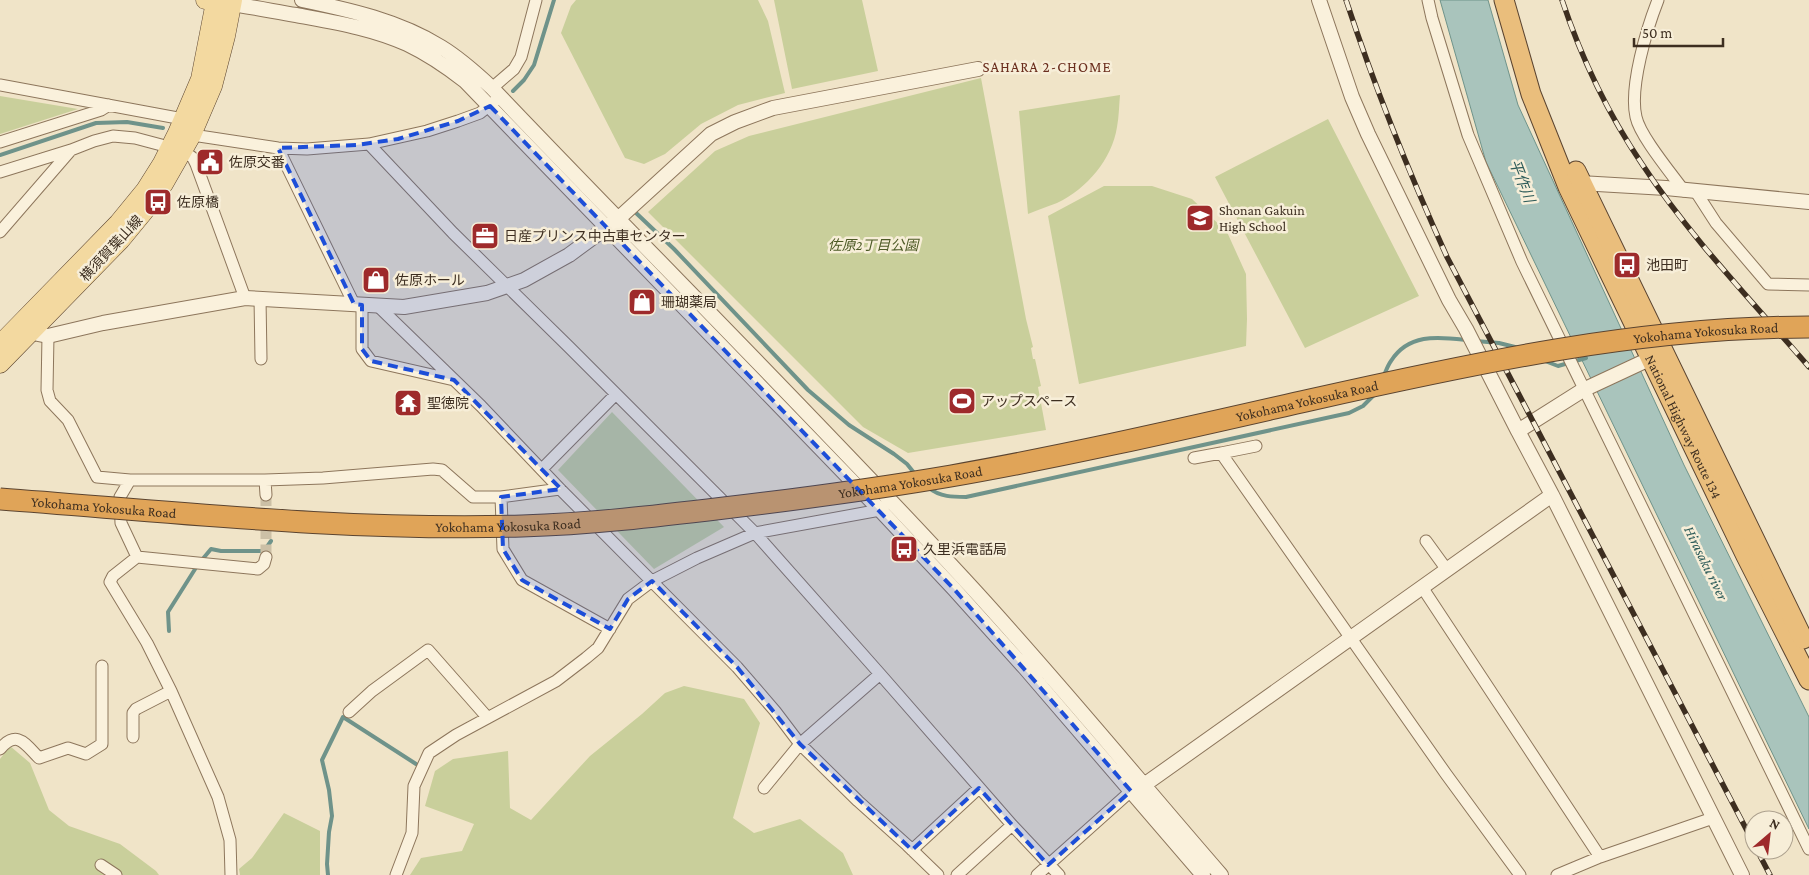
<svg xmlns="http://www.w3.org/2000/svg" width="1809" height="875" font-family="'Crimson Pro','Noto Sans JP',serif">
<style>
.green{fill:#c9cf9b}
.water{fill:#a9c4bc;stroke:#6f938a}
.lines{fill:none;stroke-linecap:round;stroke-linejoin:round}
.stream{stroke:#6f938a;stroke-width:4}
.minor-tunnel{stroke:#ccc0a6;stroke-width:11;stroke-dasharray:11 5.5;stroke-linecap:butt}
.minor-casing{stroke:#8d765c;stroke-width:13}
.tertiary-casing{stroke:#8d765c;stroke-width:16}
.primary-casing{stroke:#5b4430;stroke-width:19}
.trunk-casing{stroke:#5b4430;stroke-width:21}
.minor{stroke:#faf1dc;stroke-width:11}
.tertiary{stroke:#faf1dc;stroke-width:14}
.primary{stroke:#f3d9a0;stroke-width:18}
.trunk{stroke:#eabe7c;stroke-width:19}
.rail-casing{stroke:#3d2e20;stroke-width:5.5}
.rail{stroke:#f7eed8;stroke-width:4;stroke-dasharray:11;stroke-linecap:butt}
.motorway-bridge-casing{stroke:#5b4430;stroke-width:23;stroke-linecap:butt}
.motorway-bridge{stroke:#e0a458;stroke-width:21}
.marked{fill:#1d4ed8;fill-opacity:0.2;stroke:#1d4ed8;stroke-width:4;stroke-dasharray:10 6;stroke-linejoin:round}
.labels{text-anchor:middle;stroke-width:5;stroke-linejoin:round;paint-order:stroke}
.poi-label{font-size:14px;fill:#3d2e20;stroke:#f7eed8;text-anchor:start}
.park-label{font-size:14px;font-style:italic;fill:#4d5a26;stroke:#f7eed8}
.street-label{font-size:14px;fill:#3d2e20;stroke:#f7eed8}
.neighbourhood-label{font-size:15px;letter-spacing:1px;fill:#6b2e1e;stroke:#f7eed8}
.water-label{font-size:15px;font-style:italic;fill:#2f5d5a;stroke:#f7eed8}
</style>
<rect width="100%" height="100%" fill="#f0e4c8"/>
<path class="green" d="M576,0h182l10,21 17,72 -47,12 -37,19 -36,30 -21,10 -19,-6 -64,-125 10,-27z
M774,0h88l16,71 -86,18z
M981,78l45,241 7,28 -2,1 2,11h2l6,27 -3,1 8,43 -138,23 -45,-26 -215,-215 67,-61 34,-15z
M1120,95c-1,11 -1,21 -3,32 -5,32 -30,62 -60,76 -10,4 -20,7 -29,11l-9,-103z
M0,96l78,13 -78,25z
M1328,119l91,177 -114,52 -90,-171z
M1104,186h48l40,13 35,33 19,42 1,45 -1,27 -167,38 -31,-168z
M612,412l112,115 -70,42 -96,-99z
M684,686l60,13 16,24 -27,95 21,15 46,-14 43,34 10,22h-443l11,-17 41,-7 12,-27 -49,-18 10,-35 18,-12 55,-8 2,57 21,12 59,-64 52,-42 23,-21z
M10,746l20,17 19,47 20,16 51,18 36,27 3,4h-159v-116z
M284,813l36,18v44h-80l-1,-6 13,-11z"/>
<path class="water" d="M1440,0h48l30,105 166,360 125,252v112l-323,-667z"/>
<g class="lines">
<path class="stream" d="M513,91l11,-11 10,-15 20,-65
M0,155l96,-32 31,-1 36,6
M635,212l39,37 134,141 41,35 45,29 13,10 8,10
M1476,341l23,2 20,5
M1545,361l13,5 28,-8
M1384,375c2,-4 4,-10 7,-14 18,-28 47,-24 76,-21
M929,488c11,9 24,9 37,9l383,-84 14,-7 11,-11
M201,561l10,-12 10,2h43l7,-10
M169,631l-1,-19 29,-46
M328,875l-1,-11 2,-32 3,-16 -3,-26 -7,-30 21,-43 73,47"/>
<path class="minor-tunnel" d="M266,495v62"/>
<defs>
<path id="minor" d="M1428,0l4,18 36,117 54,127 287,587
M1658,0c-11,28 -29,87 -22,117 4,19 35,56 48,74
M0,85l183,34
M492,88l22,-19 7,-12 15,-57
M186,134l92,14 29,1 62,-5 58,-13 31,-10 22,-8 20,-16
M0,142l101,-32 8,-5
M369,144l84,89 115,113 187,187 125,141 132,151 47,50
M278,148l76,156
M0,172l71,-22
M1696,192l20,31 52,61 41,1
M0,232l71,-82 23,-9 19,-5 22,2 49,13 9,7 3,6 49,134
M260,298l1,61
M362,305v44l9,12 83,19
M378,306l103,100 79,83 177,178 38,44 25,33 58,57 49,44 31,30
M48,336l-1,54 3,11 18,19 29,57 33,3h135l58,-2 110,-9 9,1 31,27h28l59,-8
M1256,446l-35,7 225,321 74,101
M1194,458l27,-5
M542,469l74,-75
M130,480l-10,17 1,26 16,34
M265,480l1,15
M501,497l2,52 19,31 88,49
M1426,541l21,29
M1422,587l178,270
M349,712l23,-21 56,-41 59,67
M133,737v-24l3,-4 35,-18
M0,749c17,-20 25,-5 39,9l29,-10 18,6 16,-10v-78
M764,788l36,-44 80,-70
M912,850l67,-62
M101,865l15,10
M231,875l-1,-35 -12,-43 -47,-106 -24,-48 -37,-61 3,-6 24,-19 121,12 6,-5 2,-7
M396,875l16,-42 2,-47 15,-33 27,-18 100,-54 30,-23 12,-10 30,-49 24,-18 45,-23 58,-25 125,-23 4,-4
M957,875l55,-50
M1037,875l94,-84
M1557,875l43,-18 113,-39"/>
<path id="tertiary" d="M302,0c48,10 97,21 139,47 18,11 35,26 51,41 156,164 317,323 471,490 89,96 172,198 258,297
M1319,0l33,97 16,37 81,166 17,29 52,102
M224,3c24,3 48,8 72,12 37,7 76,13 111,29 21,10 40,23 58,37l415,429 74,79 71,79 178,207
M1576,184l4,-1 86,5 143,14
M32,331l6,3 10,2 55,-13 142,-25 159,9 83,-14 37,-13 45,-25 49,-36 93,-85 24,-12 38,-14 205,-39
M1552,495l190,380
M1136,789l8,-4 408,-290 -34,-64 65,-41 75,-35"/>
<path id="primary" d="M0,344l118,-121 27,-33 17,-27 15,-30 23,-54 15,-77 -10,-2
M0,364l121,-124 23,-28 20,-28 28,-49 21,-49 13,-50 7,-36"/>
<g id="trunk">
<path id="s1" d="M1504,0l27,94 37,93 178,369 63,124"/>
<path d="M1576,171l227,468"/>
</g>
</defs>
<use href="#minor" class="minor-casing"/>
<use href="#tertiary" class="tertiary-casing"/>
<use href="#primary" class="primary-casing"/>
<use href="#trunk" class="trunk-casing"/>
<use href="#minor" class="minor"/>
<use href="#tertiary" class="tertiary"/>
<use href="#primary" class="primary"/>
<use href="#trunk" class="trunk"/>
<defs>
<path id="rail" d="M1346,0c29,88 63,173 101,257l307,587
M1562,0c19,57 46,114 80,164 48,73 110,137 167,203
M1757,850l13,25"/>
</defs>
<use href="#rail" class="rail-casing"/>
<use href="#rail" class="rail"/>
<defs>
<g id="motorway-bridge">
<path id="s2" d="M0,499c174,13 348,32 522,27 68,-2 135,-10 202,-18 76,-9 151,-19 227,-32 120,-21 240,-49 359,-76 165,-37 330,-73 499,-73"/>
</g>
</defs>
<use href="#motorway-bridge" class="motorway-bridge-casing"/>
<use href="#motorway-bridge" class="motorway-bridge"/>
</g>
<path class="marked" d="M490,106l464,483 177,202 -83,74 -69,-77 -67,62 -112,-106 -63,-77 -85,-86 -24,18 -18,30 -88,-49 -19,-31 -2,-52 60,-8 -107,-109 -83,-19 -9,-12v-44l-8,-1 -76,-156 78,-3 42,-6 60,-18z"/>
<defs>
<symbol id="civic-square" viewBox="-11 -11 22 22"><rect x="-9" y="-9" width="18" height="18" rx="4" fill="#9e2a2b" stroke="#f7eed8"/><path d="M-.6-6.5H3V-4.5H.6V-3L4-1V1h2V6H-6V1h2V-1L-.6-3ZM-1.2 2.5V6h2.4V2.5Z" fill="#fff"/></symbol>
<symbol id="bus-square" viewBox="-11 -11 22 22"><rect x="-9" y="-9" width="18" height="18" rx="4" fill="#9e2a2b" stroke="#f7eed8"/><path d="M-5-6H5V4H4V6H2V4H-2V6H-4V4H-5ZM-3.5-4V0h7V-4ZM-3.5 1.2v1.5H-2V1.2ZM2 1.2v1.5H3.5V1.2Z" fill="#fff"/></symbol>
<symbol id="school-square" viewBox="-11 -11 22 22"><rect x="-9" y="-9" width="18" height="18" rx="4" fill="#9e2a2b" stroke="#f7eed8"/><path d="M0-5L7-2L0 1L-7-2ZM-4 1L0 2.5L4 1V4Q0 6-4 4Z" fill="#fff"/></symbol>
<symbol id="office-square" viewBox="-11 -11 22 22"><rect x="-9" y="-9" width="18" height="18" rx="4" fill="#9e2a2b" stroke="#f7eed8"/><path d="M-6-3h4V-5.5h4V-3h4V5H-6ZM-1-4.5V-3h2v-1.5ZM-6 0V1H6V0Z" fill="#fff"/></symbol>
<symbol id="shop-square" viewBox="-11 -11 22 22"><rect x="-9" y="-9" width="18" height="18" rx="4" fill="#9e2a2b" stroke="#f7eed8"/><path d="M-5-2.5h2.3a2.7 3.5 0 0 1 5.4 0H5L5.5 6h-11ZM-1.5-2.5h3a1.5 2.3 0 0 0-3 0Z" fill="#fff"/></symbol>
<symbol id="stadium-square" viewBox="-11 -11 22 22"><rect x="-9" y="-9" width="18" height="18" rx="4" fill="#9e2a2b" stroke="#f7eed8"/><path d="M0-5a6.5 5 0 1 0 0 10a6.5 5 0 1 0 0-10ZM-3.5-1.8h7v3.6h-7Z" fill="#fff"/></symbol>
<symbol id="temple-square" viewBox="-11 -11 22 22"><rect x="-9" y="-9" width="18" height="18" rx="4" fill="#9e2a2b" stroke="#f7eed8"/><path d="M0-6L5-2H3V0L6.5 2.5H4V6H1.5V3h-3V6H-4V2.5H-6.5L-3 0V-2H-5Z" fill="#fff"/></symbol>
</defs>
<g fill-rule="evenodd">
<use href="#civic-square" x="194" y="146" width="32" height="32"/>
<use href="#bus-square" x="142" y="186" width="32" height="32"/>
<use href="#school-square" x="1184" y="202" width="32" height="32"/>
<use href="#office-square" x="469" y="220" width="32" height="32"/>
<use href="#bus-square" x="1611" y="249" width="32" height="32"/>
<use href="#shop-square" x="360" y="264" width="32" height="32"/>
<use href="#shop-square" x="626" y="286" width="32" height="32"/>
<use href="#stadium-square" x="946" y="385" width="32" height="32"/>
<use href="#temple-square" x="392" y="387" width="32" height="32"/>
<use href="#bus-square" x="888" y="533" width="32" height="32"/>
</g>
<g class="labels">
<g class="poi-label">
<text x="229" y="167">佐原交番</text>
<text x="177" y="207">佐原橋</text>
<text x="1219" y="215">Shonan Gakuin<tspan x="1219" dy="16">High School</tspan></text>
<text x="504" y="241">日産プリンス中古車センター</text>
<text x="1646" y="270">池田町</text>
<text x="395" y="285">佐原ホール</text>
<text x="661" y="307">珊瑚薬局</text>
<text x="981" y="406">アップスペース</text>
<text x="427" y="408">聖徳院</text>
<text x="923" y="554">久里浜電話局</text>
</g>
<g class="park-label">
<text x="873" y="250">佐原2丁目公園</text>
</g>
<g class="street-label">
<text transform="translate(111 248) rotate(-47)" y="5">横須賀葉山線</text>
<text dy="5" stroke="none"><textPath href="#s2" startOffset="1724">Yokohama Yokosuka Road</textPath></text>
<text dy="5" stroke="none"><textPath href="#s2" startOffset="1319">Yokohama Yokosuka Road</textPath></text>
<text dy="5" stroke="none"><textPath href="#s1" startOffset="464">National Highway Route 134</textPath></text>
<text dy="5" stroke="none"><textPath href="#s2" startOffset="914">Yokohama Yokosuka Road</textPath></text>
<text dy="5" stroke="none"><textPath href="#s2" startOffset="104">Yokohama Yokosuka Road</textPath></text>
<text dy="5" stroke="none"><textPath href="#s2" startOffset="509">Yokohama Yokosuka Road</textPath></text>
</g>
<g class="neighbourhood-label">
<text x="1047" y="72">SAHARA 2-CHOME</text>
</g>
<g class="water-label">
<text transform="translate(1522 181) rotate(69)" y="5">平作川</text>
<text transform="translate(1706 563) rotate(64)" y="5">Hirasaku river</text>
</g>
</g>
<g transform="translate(1769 835) rotate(28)"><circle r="24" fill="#f7eed8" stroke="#ada18e"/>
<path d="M0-4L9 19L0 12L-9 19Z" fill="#9e2a2b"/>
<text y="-8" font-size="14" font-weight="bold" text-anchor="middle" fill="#3d2e20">N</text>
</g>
<path d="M1634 38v8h89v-8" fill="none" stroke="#3d2e20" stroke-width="2.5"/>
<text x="1642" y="38" font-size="15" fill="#3d2e20" stroke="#f7eed8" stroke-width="4" paint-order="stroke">50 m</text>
</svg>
